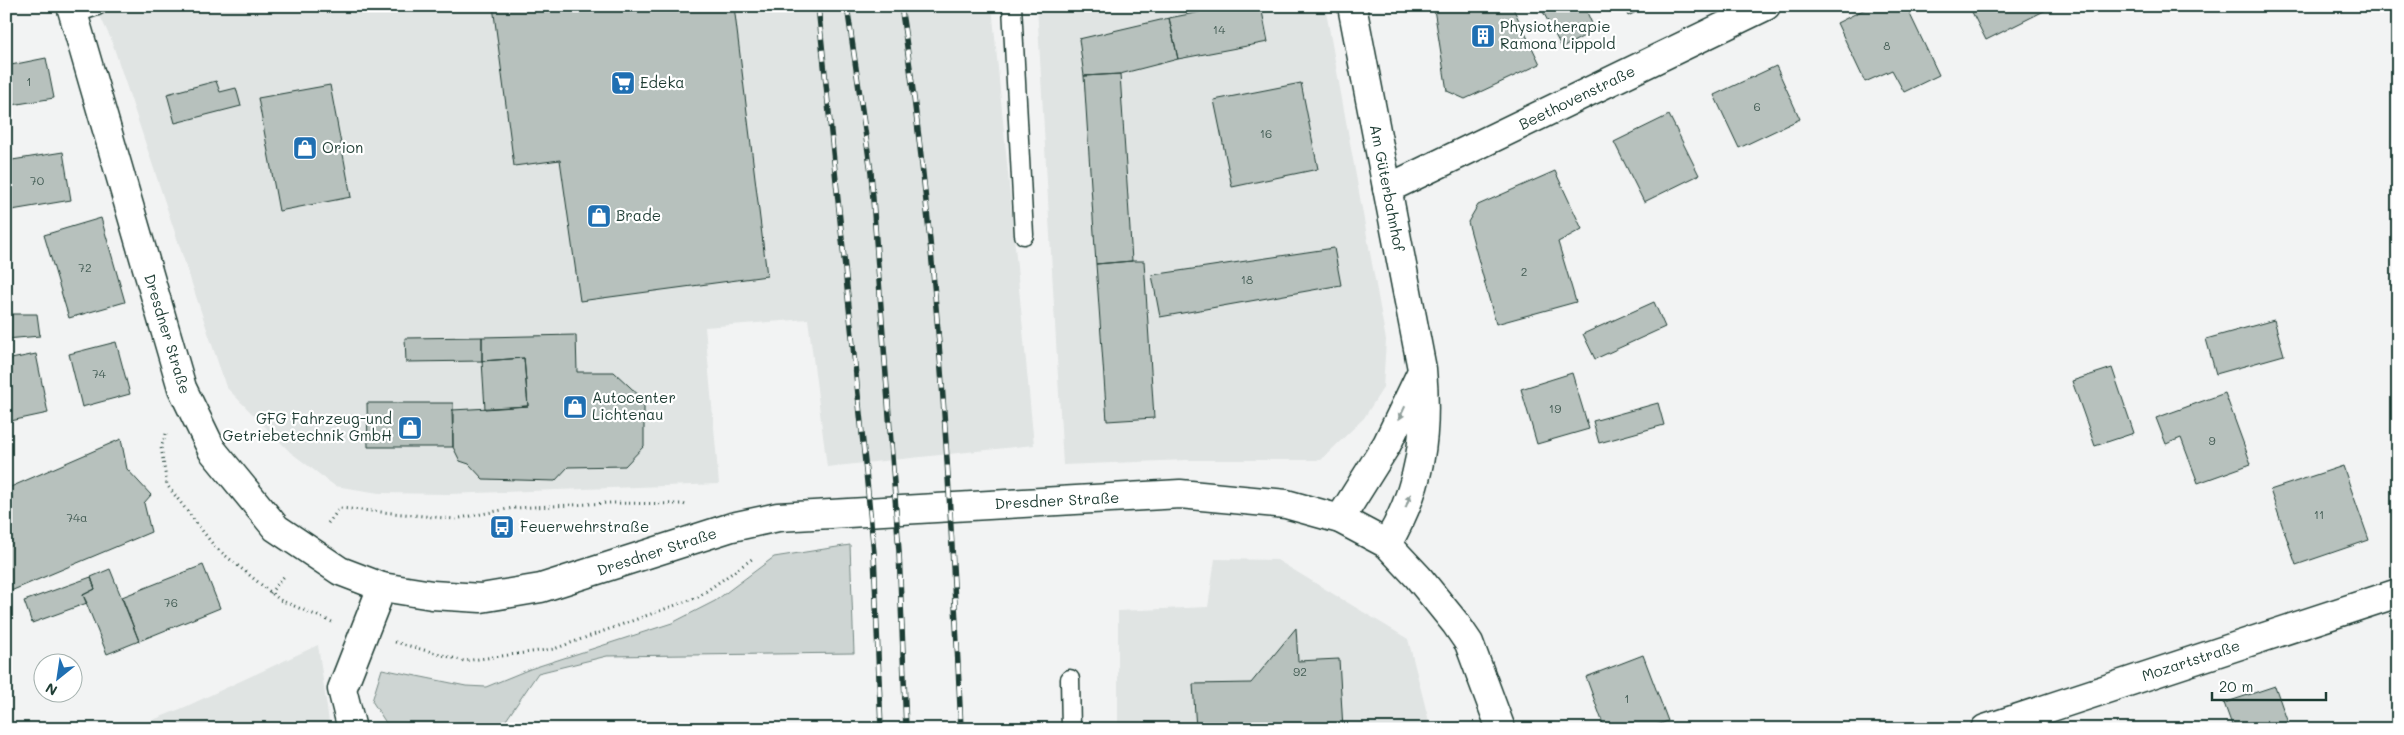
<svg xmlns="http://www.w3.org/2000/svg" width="2404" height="735" font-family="Mali,sans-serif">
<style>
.built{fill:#e0e4e3}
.green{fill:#ced5d3;stroke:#768984}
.building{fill:#b7c1bd;stroke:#1f3d34}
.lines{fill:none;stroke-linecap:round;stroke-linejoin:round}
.service-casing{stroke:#1f3d34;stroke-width:21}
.minor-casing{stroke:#1f3d34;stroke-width:31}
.tertiary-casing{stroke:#1f3d34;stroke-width:31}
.secondary-casing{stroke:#1f3d34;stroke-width:31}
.path{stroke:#1f3d34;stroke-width:3;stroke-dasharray:1 4;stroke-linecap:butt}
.service{stroke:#fff;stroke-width:18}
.minor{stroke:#fff;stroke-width:28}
.tertiary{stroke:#fff;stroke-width:28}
.secondary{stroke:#fff;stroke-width:28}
.rail-casing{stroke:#1f3d34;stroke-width:5.5}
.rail{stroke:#fff;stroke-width:4;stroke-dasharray:11;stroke-linecap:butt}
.oneway{fill:#8f9e9a}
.labels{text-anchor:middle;stroke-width:4.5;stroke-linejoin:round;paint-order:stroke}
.number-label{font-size:12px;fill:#455e56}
.poi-label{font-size:15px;fill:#1f3d34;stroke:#fff;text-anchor:start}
.street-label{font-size:15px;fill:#1f3d34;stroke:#fff}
</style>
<rect width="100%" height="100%" fill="#f2f3f3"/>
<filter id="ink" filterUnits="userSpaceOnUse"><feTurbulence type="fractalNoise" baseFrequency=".02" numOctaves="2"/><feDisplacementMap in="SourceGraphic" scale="10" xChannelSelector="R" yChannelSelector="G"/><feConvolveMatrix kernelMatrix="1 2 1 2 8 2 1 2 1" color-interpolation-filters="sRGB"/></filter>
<g filter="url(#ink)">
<path class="built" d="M95,6h897l42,439 -207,22 -19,-148 -103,8 14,157 -271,10 -69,-1 -44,-7 -45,-34 -64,-65 -115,-348z
M1037,6h288l61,334 -3,48 -19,30 -43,42h-135l-123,5z
M1215,559l62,1 131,79 23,90h-313v-118l90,-4z
M318,645l12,84h-199l54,-22z"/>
<path class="green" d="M850,545l4,108 -247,3 -69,17 -38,56h-110l-18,-28 10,-32 84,17 20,1 44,-18 142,-46 43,-22 59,-44z"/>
<path class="building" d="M493,6h241l33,270 -187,25 -20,-141 -46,6z
M1199,6h62l7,36 -90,17 -9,-41 31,-6z
M1446,6h66l28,58 -75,35 -18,-8 -13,-82z
M1540,6h44l11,24 -33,18z
M1623,6h25l-20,10z
M1871,6h35l33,69 -35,17 -12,-22 -27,12 -28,-59z
M1969,6h85l-68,34z
M1169,18l9,41 -58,15 -36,2 -5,-37z
M46,58l8,40 -48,8v-40z
M1776,66l24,53 -61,29 -25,-53z
M1120,74l12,187 -36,3 -12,-188z
M216,81l4,11 16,-4 5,18 -66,17 -8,-29z
M1301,83l17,86 -86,18 -18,-87z
M330,85l21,112 -72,14 -21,-113z
M1669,115l30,60 -55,27 -30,-60z
M63,152l8,48 -65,11v-50z
M1555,171l27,58 -24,13 18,60 -80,22 -28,-102 10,-17z
M101,218l24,84 -56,16 -25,-83z
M1334,248l7,37 -181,32 -8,-42z
M1132,261h12l10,157 -47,3 -11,-157z
M1654,302l11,25 -70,32 -12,-25z
M6,314h31l3,22 -34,3z
M2274,320l10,35 -68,19 -10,-35z
M576,335l1,37h37l30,28v46l-19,20 -57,1 -13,14 -72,-2 -14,-15 -9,-3 -7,-14 -1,-37 76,-4 -4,-48 -42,3v-24z
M482,337v24l-76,1 -1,-24z
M116,342l14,52 -48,13 -13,-53z
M36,354l12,59 -42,9v-62z
M524,358l4,48 -43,3 -3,-48z
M2112,368l22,65 -39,13 -23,-65z
M1572,373l17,56 -52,15 -16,-55z
M2225,393l26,71 -53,19 -17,-45 -15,6 -10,-26z
M367,403h86v44h-85z
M1658,403l6,22 -65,18 -6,-22z
M121,439l6,30 24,26 -7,8 7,29 -145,61v-104z
M2343,466l26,74 -73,25 -26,-75z
M203,565l17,43 -81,33 -17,-44z
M110,569l29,72 -32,13 -24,-59 12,-6 -4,-12z
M91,577l4,12 -12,6 4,8 -55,20 -8,-22z
M1296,628l2,33 41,-2 4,70h-147l-3,-45 58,-1z
M1643,655l25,66 -21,8h-42l-19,-52z
M2275,686l15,43h-69l11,-4 -8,-22z"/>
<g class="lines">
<defs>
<path id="service" d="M1012,6l12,229
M73,14l24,-8
M1070,679l1,50"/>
<path id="minor" d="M1387,189l379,-183
M352,729l-10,-40 40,-102
M1985,729l413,-136"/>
<path id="tertiary" d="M1352,6l70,363c6,66 -1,118 -35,175
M1340,519l47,-75 35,-73"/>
<path id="secondary" d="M71,6l111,382 30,62 64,78 64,43 42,16 50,8 49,3 60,-10 191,-61 46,-10 402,-23 106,10 54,15 47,25 31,33 38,47 13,19 32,86"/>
</defs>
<use href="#service" class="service-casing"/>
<use href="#minor" class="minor-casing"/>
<use href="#tertiary" class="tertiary-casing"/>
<use href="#secondary" class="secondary-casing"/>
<path class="path" d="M166,434l-5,13 6,38 48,62 65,53 52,22
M328,523l12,-15 115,11 58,-11 98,-5 72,1 5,2
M270,593l16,-19
M395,642l69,19 90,-12 144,-52 54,-38"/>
<use href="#service" class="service"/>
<use href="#minor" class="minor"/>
<use href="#tertiary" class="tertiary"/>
<use href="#secondary" class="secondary"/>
<defs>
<path id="rail" d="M818,6l48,466 8,81 7,176
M847,6l24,166 28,379 7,178
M901,6c37,240 49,481 60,723"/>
</defs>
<use href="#rail" class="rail-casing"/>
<use href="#rail" class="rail"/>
</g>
<defs><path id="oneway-solid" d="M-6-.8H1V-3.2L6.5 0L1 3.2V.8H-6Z" transform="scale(1.25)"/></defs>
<g class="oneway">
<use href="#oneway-solid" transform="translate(1402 413) rotate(115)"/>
<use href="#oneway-solid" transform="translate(1408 501) rotate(-70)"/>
</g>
</g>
<defs>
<symbol id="building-square" viewBox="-11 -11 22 22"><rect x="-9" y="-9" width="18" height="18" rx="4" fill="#1f6fb2" stroke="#fff"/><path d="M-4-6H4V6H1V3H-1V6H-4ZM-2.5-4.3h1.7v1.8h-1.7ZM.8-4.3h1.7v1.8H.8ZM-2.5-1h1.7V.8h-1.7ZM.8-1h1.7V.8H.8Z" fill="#fff"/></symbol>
<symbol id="supermarket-square" viewBox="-11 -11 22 22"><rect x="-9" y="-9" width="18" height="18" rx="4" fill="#1f6fb2" stroke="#fff"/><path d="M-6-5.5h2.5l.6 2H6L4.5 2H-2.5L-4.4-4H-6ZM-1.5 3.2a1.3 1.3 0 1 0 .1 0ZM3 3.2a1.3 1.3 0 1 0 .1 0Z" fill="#fff"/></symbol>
<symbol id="shop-square" viewBox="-11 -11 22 22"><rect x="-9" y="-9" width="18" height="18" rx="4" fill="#1f6fb2" stroke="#fff"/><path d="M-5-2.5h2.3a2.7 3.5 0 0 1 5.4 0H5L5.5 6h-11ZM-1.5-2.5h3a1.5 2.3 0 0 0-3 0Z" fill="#fff"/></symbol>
<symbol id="bus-square" viewBox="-11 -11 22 22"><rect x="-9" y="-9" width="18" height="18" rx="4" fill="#1f6fb2" stroke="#fff"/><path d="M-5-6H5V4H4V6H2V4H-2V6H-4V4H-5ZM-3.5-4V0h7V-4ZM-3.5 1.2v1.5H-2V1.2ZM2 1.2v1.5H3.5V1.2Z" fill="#fff"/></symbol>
</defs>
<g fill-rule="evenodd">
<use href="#building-square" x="1469" y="22" width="28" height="28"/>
<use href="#supermarket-square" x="609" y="69" width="28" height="28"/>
<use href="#shop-square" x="291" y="134" width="28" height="28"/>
<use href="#shop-square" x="585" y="202" width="28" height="28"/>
<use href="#shop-square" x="561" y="393" width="28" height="28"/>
<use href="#shop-square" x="396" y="414" width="28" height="28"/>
<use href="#bus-square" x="488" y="513" width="28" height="28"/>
</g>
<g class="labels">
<g class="number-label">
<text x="1219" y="34">14</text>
<text x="1887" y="50">8</text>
<text x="29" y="86">1</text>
<text x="1757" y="111">6</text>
<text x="1266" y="138">16</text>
<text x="37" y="185">70</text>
<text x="85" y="272">72</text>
<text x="1524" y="276">2</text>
<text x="1247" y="284">18</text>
<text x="99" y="378">74</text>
<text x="1555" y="413">19</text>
<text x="2212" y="445">9</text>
<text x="2319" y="519">11</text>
<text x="77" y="522">74a</text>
<text x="171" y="607">76</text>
<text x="1300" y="676">92</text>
<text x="1627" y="703">1</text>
</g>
<g class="poi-label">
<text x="1500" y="32">Physiotherapie<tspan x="1500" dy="17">Ramona Lippold</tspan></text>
<text x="640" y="88">Edeka</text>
<text x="322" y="153">Orion</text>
<text x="616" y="221">Brade</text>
<text x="592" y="403">Autocenter<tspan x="592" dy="17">Lichtenau</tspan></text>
<text x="392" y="424" text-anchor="end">GFG Fahrzeug-und<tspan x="392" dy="17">Getriebetechnik GmbH</tspan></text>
<text x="520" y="532">Feuerwehrstraße</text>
</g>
<g class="street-label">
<text transform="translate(1577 98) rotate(-26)" y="5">Beethovenstraße</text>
<text transform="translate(1387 188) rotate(79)" y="5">Am Güterbahnhof</text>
<text transform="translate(167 334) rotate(73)" y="5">Dresdner Straße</text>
<text transform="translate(1057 501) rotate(-3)" y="5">Dresdner Straße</text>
<text transform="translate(657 552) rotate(-18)" y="5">Dresdner Straße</text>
<text transform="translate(2191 661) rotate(-18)" y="5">Mozartstraße</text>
</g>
</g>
<rect width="2404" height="735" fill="none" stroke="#fff" stroke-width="25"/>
<rect x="12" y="12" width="2379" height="710" fill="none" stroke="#1f3d34" stroke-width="2" filter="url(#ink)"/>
<g transform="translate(58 678) rotate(210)"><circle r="24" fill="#ffffff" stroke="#a5b1ae"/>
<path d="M0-4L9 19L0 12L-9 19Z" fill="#1f6fb2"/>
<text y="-8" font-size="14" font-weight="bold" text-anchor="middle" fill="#1f3d34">N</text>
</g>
<path d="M2212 692v8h114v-8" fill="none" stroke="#1f3d34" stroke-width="2.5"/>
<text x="2219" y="692" font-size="15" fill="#1f3d34" stroke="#ffffff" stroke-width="4" paint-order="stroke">20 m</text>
</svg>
